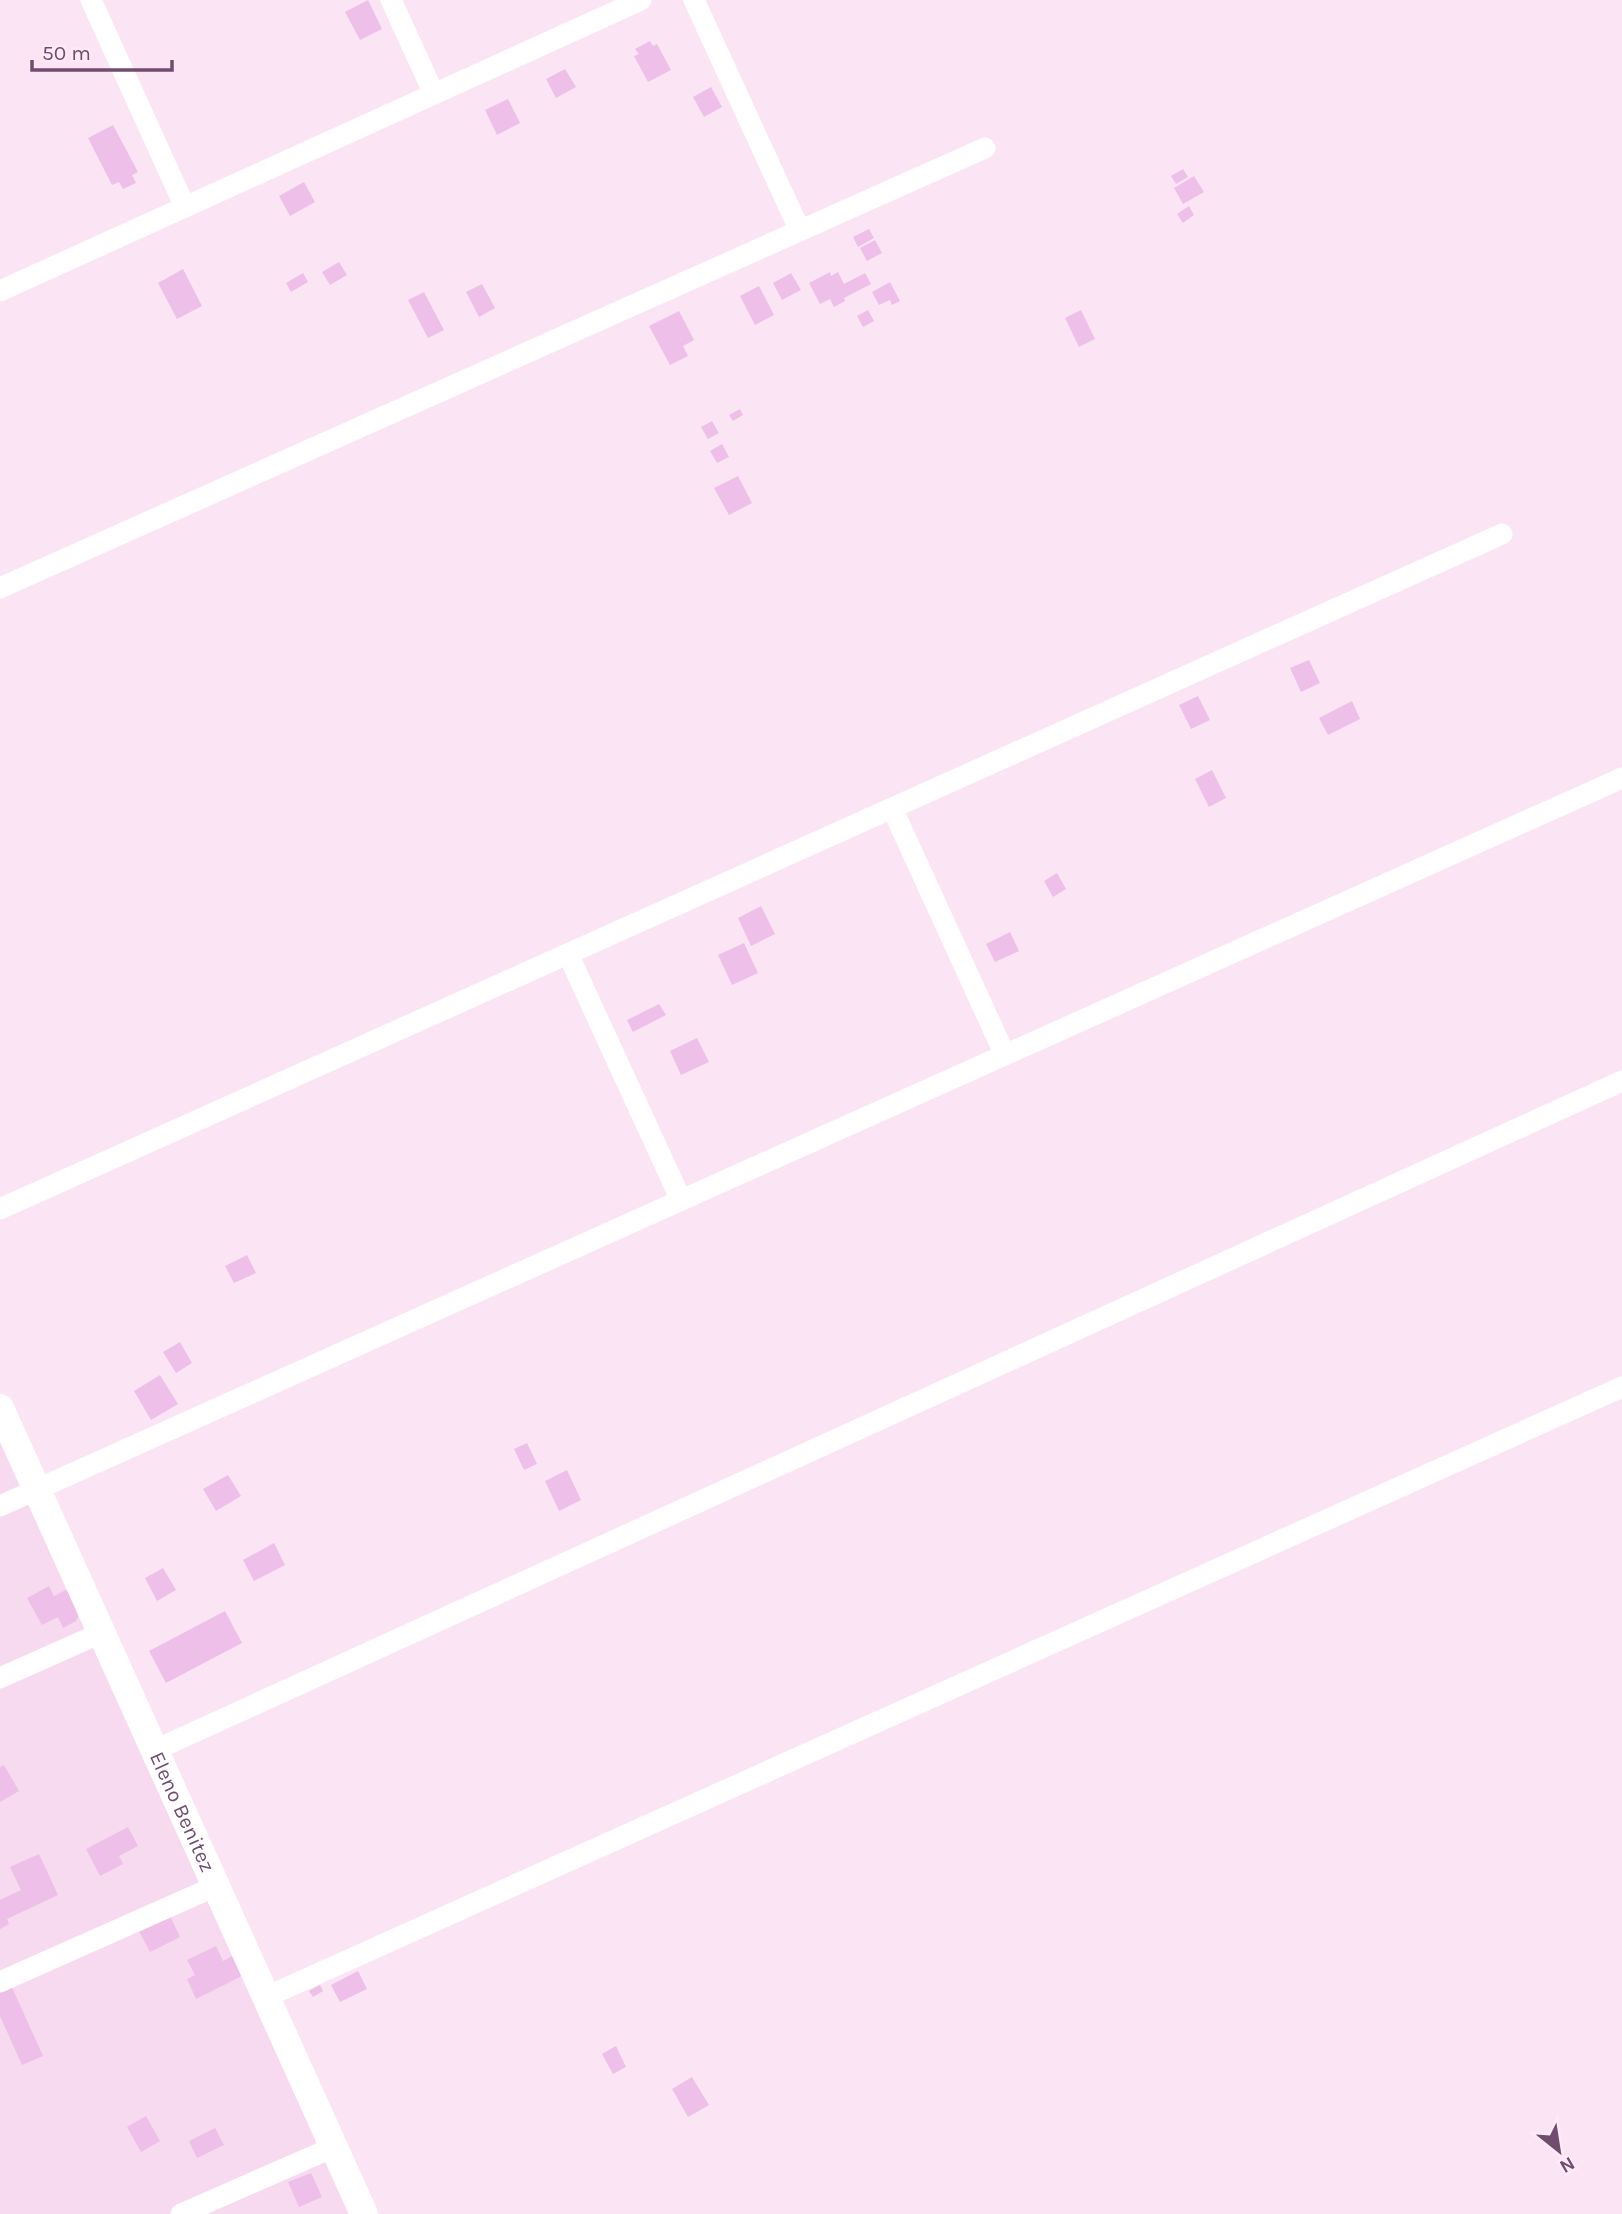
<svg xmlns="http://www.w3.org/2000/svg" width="1622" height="2214" font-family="Karla,sans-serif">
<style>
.residential{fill:#f7daef}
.building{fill:#eebfe9}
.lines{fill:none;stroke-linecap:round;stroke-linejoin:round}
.street{stroke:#fff;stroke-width:21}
.secondary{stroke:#fff;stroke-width:28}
.labels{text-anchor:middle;stroke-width:5;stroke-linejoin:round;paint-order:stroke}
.street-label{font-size:21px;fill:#724c6f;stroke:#feebf8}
</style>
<rect width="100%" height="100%" fill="#fbe5f4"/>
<path class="residential" d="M0,1408l364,806h-364z"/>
<path class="building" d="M368,0l14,29 -22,11 -15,-28z
M650,41l3,5 4,-2 14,26 -23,12 -14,-26 5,-2 -4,-5z
M565,69l11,18 -20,11 -10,-19z
M711,87l11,20 -18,10 -11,-20z
M508,99l12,24 -23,12 -12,-25z
M113,125l25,47 -6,3 4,8 -13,6 -4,-7 -7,3 -24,-47z
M1183,169l5,8 -12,7 -5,-8z
M1194,176l10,16 -21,12 -9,-16z
M304,182l11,20 -25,14 -11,-20z
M1189,206l5,9 -11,8 -6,-9z
M869,229l5,9 -16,9 -5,-10z
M875,240l7,13 -15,8 -7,-13z
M339,262l8,13 -17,10 -8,-13z
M183,269l19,37 -25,13 -19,-36z
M830,272l1,4 7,-4 6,12 21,-11 6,11 -27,14 1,3 -11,6 -4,-8 -10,5 -11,-21z
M303,273l5,9 -17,10 -5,-9z
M791,273l10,17 -19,10 -9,-17z
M890,282l10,19 -8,4 -2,-5 -11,5 -7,-13z
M482,284l13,24 -16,9 -13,-25z
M759,286l15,29 -19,10 -15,-29z
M424,292l20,38 -16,8 -20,-38z
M868,310l6,11 -11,6 -6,-11z
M1081,310l14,29 -16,8 -14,-29z
M679,311l15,29 -11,6 5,10 -18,9 -21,-39z
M740,409l3,6 -10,6 -4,-6z
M712,421l7,12 -11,6 -7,-12z
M722,444l7,13 -12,6 -7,-12z
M738,476l14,27 -23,12 -15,-27z
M1309,660l11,23 -19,9 -11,-24z
M1198,696l12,24 -19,9 -12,-24z
M1352,701l8,18 -32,16 -9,-17z
M1212,770l14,28 -17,9 -14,-28z
M1057,873l9,16 -13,8 -9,-16z
M761,906l14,28 -24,12 -13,-28z
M1010,932l9,19 -24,11 -9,-18z
M744,943l14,30 -26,12 -14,-30z
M659,1004l7,11 -33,17 -6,-12z
M697,1038l12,24 -28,13 -11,-24z
M247,1255l9,18 -22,10 -9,-17z
M180,1342l12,21 -16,10 -13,-21z
M160,1375l18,29 -27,16 -17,-29z
M527,1443l10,21 -13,6 -10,-21z
M567,1470l14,30 -22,11 -14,-30z
M228,1475l13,21 -25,15 -13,-22z
M274,1543l11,22 -31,16 -11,-21z
M163,1568l13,22 -19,11 -12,-23z
M49,1586l5,10 14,-7 12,24 -4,8 -13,7 -5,-11 -16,8 -15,-27z
M225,1611l17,32 -76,40 -17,-32z
M4,1765l15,26 -19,11v-35z
M128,1827l10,19 -19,10 4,8 -23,12 -14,-27z
M39,1854l19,41 -51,24 2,5 -9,5v-29l21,-10 -11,-23z
M170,1916l10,21 -30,15 -11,-21z
M216,1946l7,15 9,-5 10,20 -46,23 -9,-20 8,-4 -8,-15z
M358,1971l9,18 -27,13 -9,-17z
M10,1983l33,73 -21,9 -22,-49v-29z
M320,1985l3,6 -10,6 -4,-6z
M616,2046l10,21 -13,7 -11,-20z
M692,2077l17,28 -21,12 -16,-28z
M146,2116l14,25 -19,11 -14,-25z
M215,2128l9,17 -27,13 -8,-17z
M311,2173l11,24 -23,10 -11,-25z"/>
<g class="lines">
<path class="street" d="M91,0l94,207
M391,0l43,94
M694,0l106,231
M0,291l641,-291
M0,588l985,-440
M892,808l113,247
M568,954l113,246
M0,1209l1502,-675
M0,1506l1622,-728
M0,1678l101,-45
M155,1750l1467,-669
M0,1982l216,-96
M266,1997l1356,-610
M181,2214l153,-67"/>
<path class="secondary" id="s1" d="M0,1408l364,806"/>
</g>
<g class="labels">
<g class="street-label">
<text dy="7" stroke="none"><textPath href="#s1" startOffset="443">Eleno Benitez</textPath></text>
</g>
</g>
<g transform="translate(1559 2151) rotate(150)" stroke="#feebf8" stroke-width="5" paint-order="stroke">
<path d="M0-5L12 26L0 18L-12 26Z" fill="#724c6f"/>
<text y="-10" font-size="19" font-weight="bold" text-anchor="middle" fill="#724c6f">N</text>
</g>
<path d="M32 60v10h140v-10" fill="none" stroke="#724c6f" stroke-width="3.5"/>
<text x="42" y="60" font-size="21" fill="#724c6f" stroke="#feebf8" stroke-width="5" paint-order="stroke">50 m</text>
</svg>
